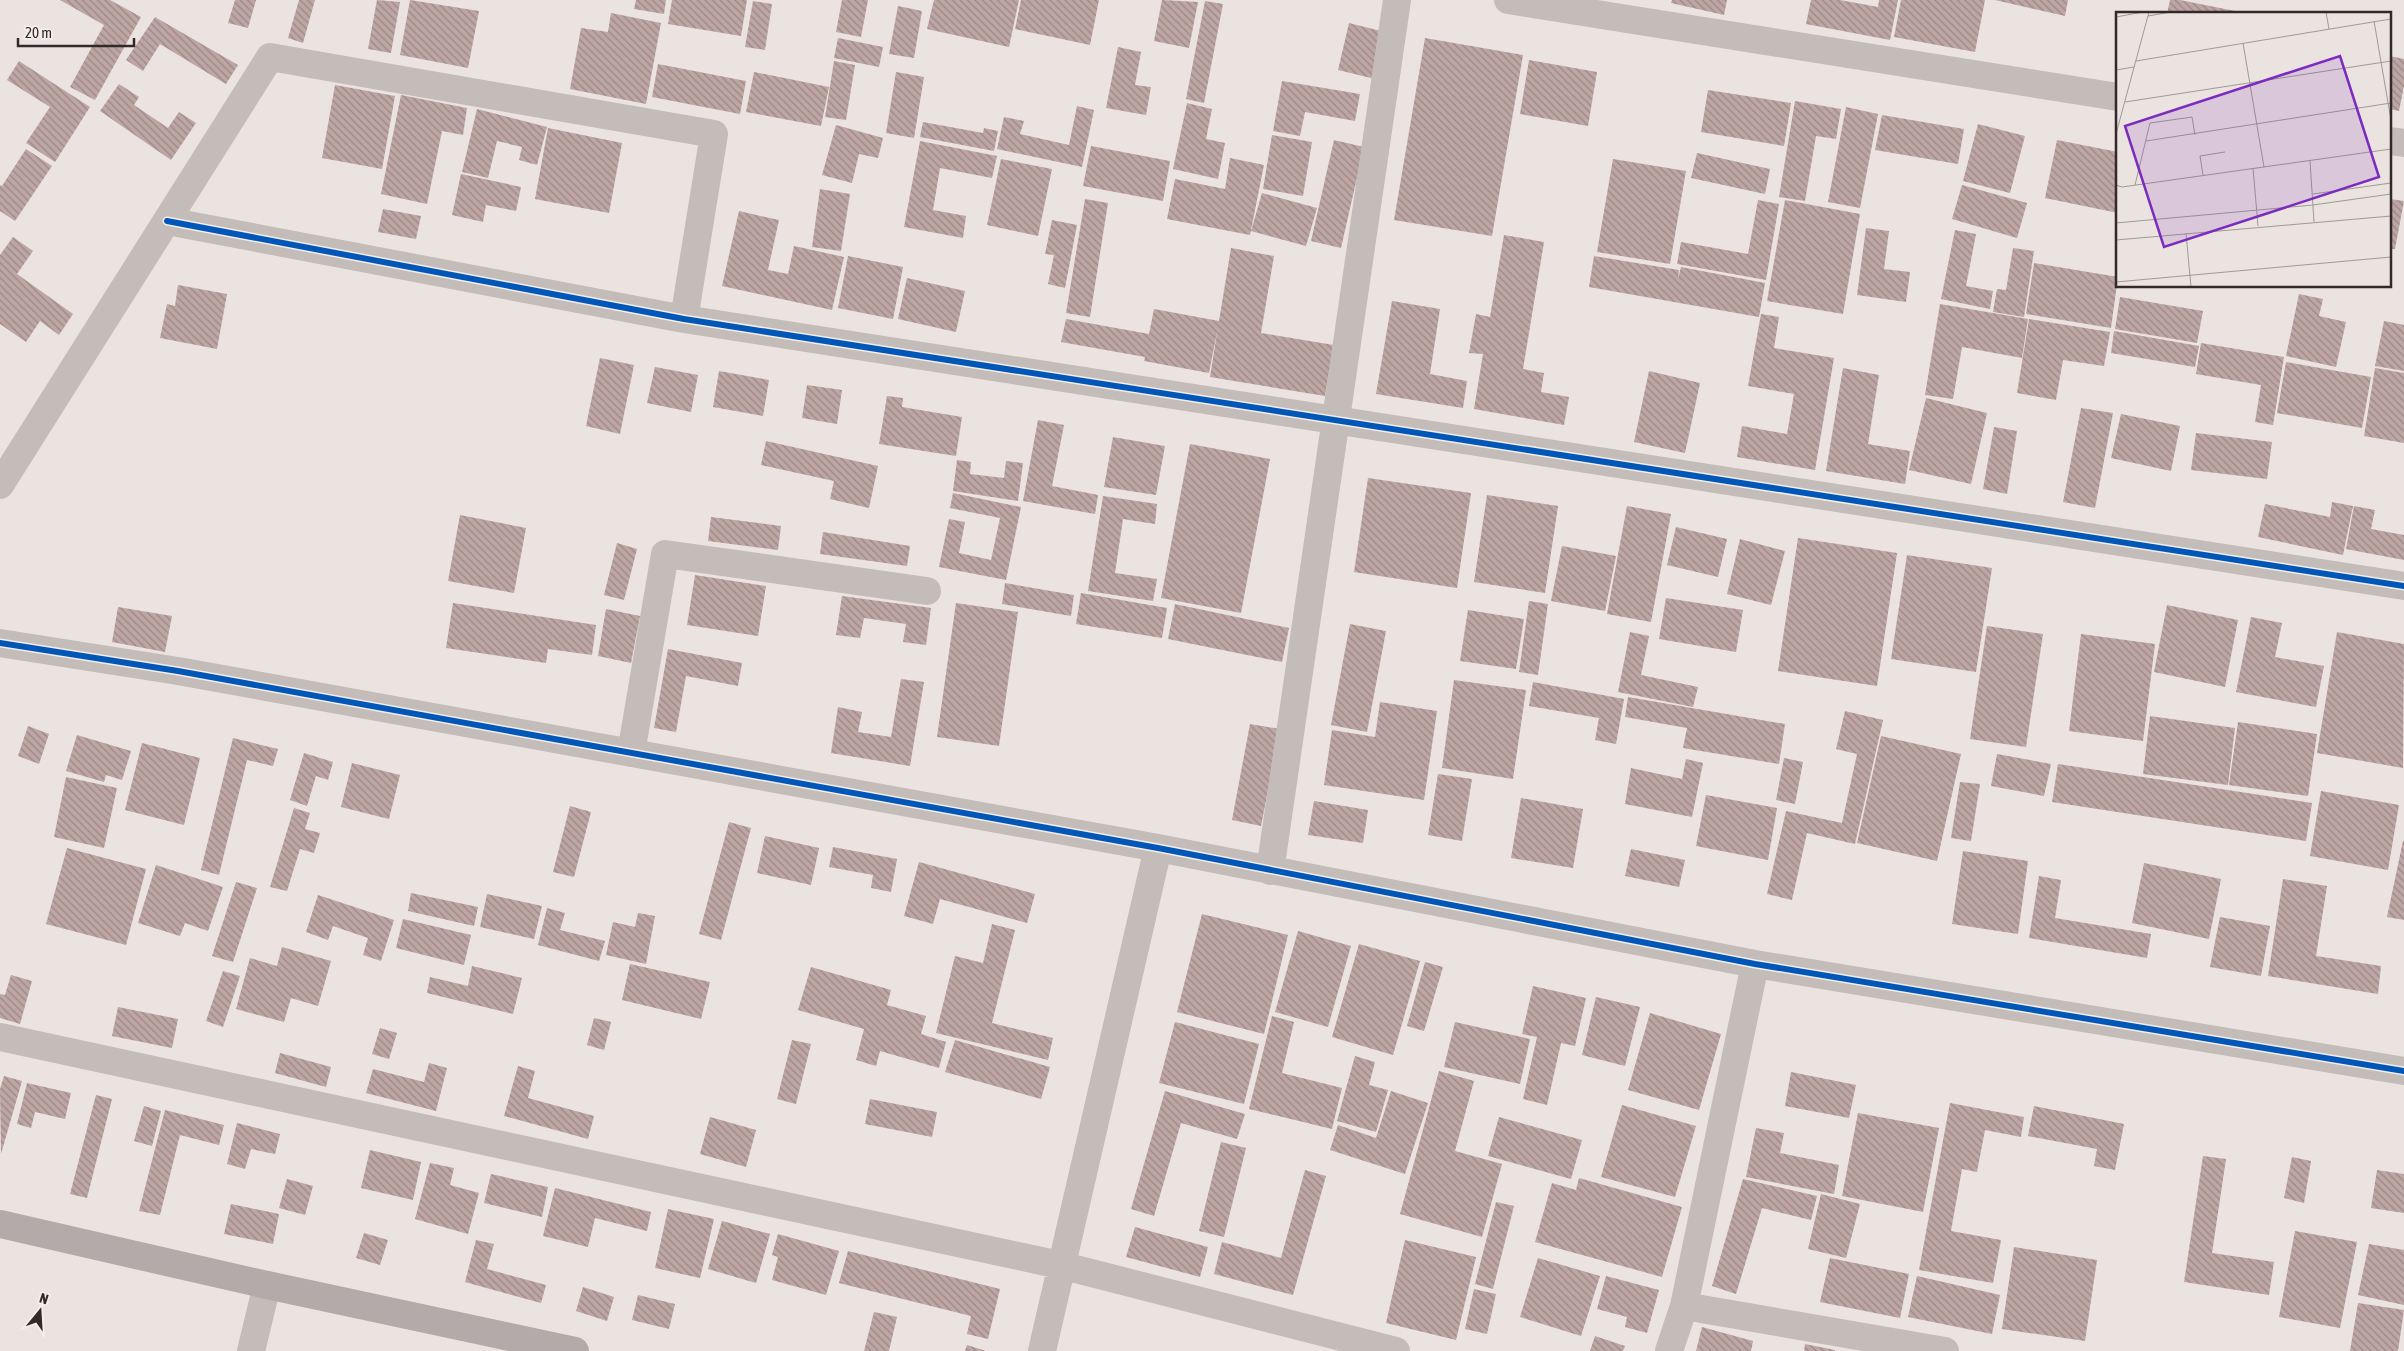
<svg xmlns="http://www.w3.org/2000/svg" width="2404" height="1351" font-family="'Asap Condensed',sans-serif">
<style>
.building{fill:url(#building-back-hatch)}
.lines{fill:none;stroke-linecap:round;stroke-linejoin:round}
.minor{stroke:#c3bcb9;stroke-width:28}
.major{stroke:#b2aba9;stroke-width:28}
.cycleway-casing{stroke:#f7ede8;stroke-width:9}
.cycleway{stroke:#0057b8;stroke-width:6}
.inset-road{fill:none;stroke:#a19996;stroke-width:1}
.view{fill:#7b2cbf;fill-opacity:0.15;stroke:#7b2cbf;stroke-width:2.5}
.inset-edge{fill:none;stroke:#332928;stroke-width:2.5}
</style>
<defs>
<pattern id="building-back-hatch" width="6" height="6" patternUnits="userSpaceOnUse" patternTransform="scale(1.25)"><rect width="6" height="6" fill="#bda6a4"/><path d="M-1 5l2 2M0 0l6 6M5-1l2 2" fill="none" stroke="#9a8786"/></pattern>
</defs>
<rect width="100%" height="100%" fill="#ebe3e0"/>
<path class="building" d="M60,0h50l31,17 -46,83 -25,-13 34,-62z
M235,0h21l-8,28 -20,-5z
M299,0h16l-12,43 -15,-5z
M377,0l23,2 -9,51 -23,-4z
M410,0l69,11 -11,57 -68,-13z
M636,0h30l-2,14 -30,-5z
M672,0h75l-6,36 -73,-12z
M842,0h26l-7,37 -25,-5z
M934,0h85l-10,47 -82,-18z
M1021,0h78l-9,45 -75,-16z
M1162,0l36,2 -9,46 -35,-7z
M1672,0h55l-3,15 -53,-12z
M1811,0h29l38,7 1,-7h19l-8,40 -84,-16z
M1901,0h84l-10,52 -81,-15z
M1995,0h73l-3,16z
M2170,0h10l60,12v2h-73z
M753,1l19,3 -7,46 -20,-3z
M1205,1l18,3 -19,99 -18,-4z
M898,6l24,5 -8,47 -25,-4z
M611,13l50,10 -15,81 -76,-15 11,-61 27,4z
M155,17l83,48 -12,19 -66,-40 -17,27 -17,-11z
M1349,23l36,9 -10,47 -37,-9z
M838,38l45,9 -4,20 -45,-9z
M1425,38l98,17 -31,181 -98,-16z
M1118,47l23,5 -6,33 16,2 -5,28 -40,-7z
M2390,56l14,3v27l-5,25 -9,-2z
M1529,60l68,12 -9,54 -68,-12z
M19,61l71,46 -35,55 -29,-19 24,-36 -43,-27z
M834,61l21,4 -9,55 -21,-3z
M658,64l88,17 -6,33 -88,-17z
M754,72l75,15 -8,39 -75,-14z
M896,72l28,5 -10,61 -28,-5z
M1282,81l78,13 -5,27 -50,-9 -5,24 -27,-5z
M119,84l20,13 -5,8 34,23 11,-16 17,11 -25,37 -71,-49z
M335,85l60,11 -13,73 -60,-11z
M1708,90l83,13 -7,43 -83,-14z
M401,95l66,13 -4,27 -21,-4 -15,73 -46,-10z
M1795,101l46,8 -5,30 -20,-3 -11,65 -26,-4z
M1187,103l25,6 -6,30 19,4 -7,36 -45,-10z
M1077,106l17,4 -12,57 -85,-18 7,-32 20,4 -4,13 49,11z
M1846,107l32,7 -18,94 -32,-6z
M477,109l70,18 -10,38 -18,-5 3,-13 -25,-6 -9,37 -26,-6z
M1882,115l82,14 -6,35 -83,-14z
M923,122l60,11 1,-5 14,3 -4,20 -74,-14z
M1978,124l47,12 -15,57 -47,-12z
M836,125l47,13 -5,20 -19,-4 -7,29 -30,-8z
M548,128l74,15 -13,70 -74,-14z
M1272,135l40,7 -9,54 -40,-7z
M1334,140l30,7 -23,101 -30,-7z
M2057,140l61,12v61l-73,-15z
M920,141l77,15 -5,22 -52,-10 -7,42 33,6 -3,22 -59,-11z
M1091,146l79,15 -7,40 -80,-15z
M26,149l26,17 -37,55 -15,-10v-26l2,1z
M1697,153l73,16 -5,25 -74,-16z
M1230,158l34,7 -14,70 -83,-16 8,-40 50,10z
M1001,159l51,10 -14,67 -51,-11z
M1613,159l73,12 -16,93 -73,-12z
M461,174l60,13 -5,24 -30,-6 -3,17 -31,-7z
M1962,185l65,18 -10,35 -65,-19z
M820,189l30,5 -9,57 -29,-4z
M1262,193l55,15 -11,38 -55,-15z
M1085,199l23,4 -18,114 -24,-4z
M2390,199l14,2 -9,48h-5z
M1758,200l21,4 -13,76 -89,-16 4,-22 67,12z
M1785,200l75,14 -17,100 -76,-13z
M383,209l38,7 -5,23 -38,-7z
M739,211l40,9 -11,50 20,4 6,-28 50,11 -12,53 -110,-24z
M1052,220l25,5 -12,63 -17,-4 6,-29 -9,-1z
M1866,228l23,3 -5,38 26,3 -4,30 -49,-7z
M1955,230l21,4 -10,52 27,5 -3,18 -49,-10z
M1504,235l40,7 -21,127 21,4 -3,19 28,5 -5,28 -90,-16 9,-55 -14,-1 7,-39 14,3z
M13,237l20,14 -16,23 56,40 -14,21 -19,-14 -14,21 -26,-18v-69z
M1231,248l43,8 -13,77 73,12 -9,51 -115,-19 8,-50 -9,46 -65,-12 1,-4 -84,-15 5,-23 83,15 5,-25 65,12z
M2013,248l21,3 -10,66 -31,-5 4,-23 9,1z
M848,256l55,11 -10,52 -55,-11z
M1594,256l85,14 -1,9 3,-12 84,16 -6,34 -170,-30z
M2034,263l84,14 -7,51 -85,-14z
M907,278l58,13 -9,41 -58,-13z
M178,285l49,9 -10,55 -57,-11 7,-34 8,2z
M2299,294l24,5 -4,17 27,6 -10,45 -50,-11z
M2120,297l83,14 -6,32 -82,-14z
M1392,301l48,8 -10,65 37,7 -4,27 -87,-14z
M1940,304l88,15 -6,39 -60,-11 -9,52 -28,-4z
M1761,314l18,3 -5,31 60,10 -19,112 -78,-13 5,-31 45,8 7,-40 -46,-8z
M2029,319l81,13 -6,34 -41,-6 -7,40 -39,-7z
M2384,321l20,4v46l-29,-5z
M2114,331l85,15 -4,21 -84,-14z
M2201,343l83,14 -11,68 -18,-3 6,-37 -65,-11z
M600,358l34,7 -14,69 -34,-8z
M2286,362l85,15 -9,51 -85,-15z
M655,367l43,8 -7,37 -44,-9z
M1843,368l36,7 -11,69 42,7 -5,33 -79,-13z
M2375,368l29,5v70l-40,-7z
M719,371l50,9 -6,36 -50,-9z
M1649,371l51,12 -15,70 -51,-11z
M807,385l35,5 -5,34 -35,-6z
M887,396l16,2 -1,9 60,10 -6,39 -77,-12z
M1926,398l61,15 -16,71 -62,-14z
M2081,408l32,5 -18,95 -32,-6z
M2121,414l59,12 -9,45 -60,-13z
M1038,420l26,5 -12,61 46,9 -3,19 -72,-13z
M1994,427l23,4 -10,63 -24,-5z
M2196,433l76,9 -5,37 -76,-9z
M1113,437l52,9 -9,49 -52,-8z
M766,441l112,25 -9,42 -39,-9 4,-18 -73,-16z
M1190,444l80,15 -29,154 -80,-15z
M957,460l14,2 -1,12 34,4 2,-17 17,2 -5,38 -65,-10z
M1368,478l103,15 -14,95 -103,-16z
M953,493l68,14 -15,73 -67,-13 10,-48 16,3 -6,31 32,7 9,-42 -50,-10z
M1487,495l71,11 -13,87 -71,-11z
M1103,496l54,8 -2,20 -32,-5 -8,54 42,6 -4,22 -65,-10z
M2332,502l21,4 -10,49 -85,-18 7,-33 65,13z
M1627,506l44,8 -20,108 -44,-8z
M2354,506l21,4 -4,19 33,6v25l-58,-11z
M460,515l66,13 -12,65 -66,-12z
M711,517l70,9 -3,24 -70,-9z
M1676,527l51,12 -9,38 -51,-12z
M823,532l87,14 -3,20 -87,-12z
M1798,538l99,15 -20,133 -99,-15z
M1740,539l45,12 -14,54 -44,-11z
M617,543l20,6 -13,51 -20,-5z
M1562,546l54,10 -11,55 -54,-10z
M1907,555l85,13 -16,104 -85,-13z
M695,575l71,11 -8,50 -71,-11z
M1005,583l69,12 -3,21 -69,-12z
M1081,593l86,15 -5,30 -86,-14z
M842,596l89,12 -5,37 -23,-3 3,-18 -42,-6 -4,20 -24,-3z
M1666,598l77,12 -7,42 -77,-13z
M1529,601l19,3 -10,71 -19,-3z
M453,603l143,22 -4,30 -44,-6 -2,14 -100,-15z
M956,603l62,9 -19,134 -62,-9z
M1175,604l114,24 -7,34 -114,-23z
M2167,605l71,15 -13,67 -71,-15z
M118,607l54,9 -7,36 -53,-10z
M606,609l34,7 -9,47 -33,-7z
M1468,610l56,9 -8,50 -56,-8z
M2251,617l31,6 -7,34 49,9 -8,41 -80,-15z
M1350,624l36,7 -19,101 -36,-7z
M1987,626l56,8 -17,113 -56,-8z
M1630,632l19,4 -8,39 57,12 -5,20 -75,-15z
M2337,632l67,12 -1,124 -86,-15z
M2081,634l74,10 -12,97 -74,-10z
M668,649l74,14 -4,23 -52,-10 -10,56 -22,-4z
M901,679l23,3 -14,84 -79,-13 7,-46 24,5 -4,20 33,5z
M1454,680l72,10 -13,89 -71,-11z
M1533,682l91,17 -8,45 -21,-4 4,-22 -70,-12z
M1628,697l157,27 -6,40 -96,-16 4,-20 -62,-11z
M1380,702l57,9 -13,89 -100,-15 8,-55 43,7z
M1845,711l38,9 -28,124 -48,-11 -15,67 -25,-6 19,-83 56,12 15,-69 -21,-5z
M2150,716l85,12 -7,57 -85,-11z
M2238,722l79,12 -9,62 -79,-11z
M1250,724l30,5 -19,97 -29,-6z
M28,726l21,8 -10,30 -21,-8z
M77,735l54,16 -9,29 -16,-5 -2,7 -38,-11z
M1881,736l80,18 -24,107 -80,-18z
M233,738l45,11 -5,17 -26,-6 -28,115 -18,-5z
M142,743l58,15 -16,67 -59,-15z
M304,753l29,9 -5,18 -12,-4 -9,30 -17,-6z
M1997,754l54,10 -7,32 -53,-10z
M1784,758l19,4 -8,42 -19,-4z
M1686,759l17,4 -11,54 -67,-13 6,-36 51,11z
M352,763l48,12 -11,44 -48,-12z
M2058,764l254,39 -6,38 -254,-39z
M1438,774l34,5 -10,62 -34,-6z
M66,777l51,11 -13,60 -50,-11z
M1960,782l20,2 -9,57 -20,-3z
M2321,791l78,14 -11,65 -78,-14z
M1706,795l71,13 -9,52 -72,-14z
M1521,798l62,11 -10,59 -62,-10z
M1314,801l54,9 -5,33 -55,-8z
M570,806l21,6 -17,65 -21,-5z
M294,808l16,5 -5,16 15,4 -6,20 -14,-4 -13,42 -17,-4z
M729,822l22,6 -30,112 -22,-6z
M765,836l54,12 -8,37 -54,-12z
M2403,841h1v79l-17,-3z
M833,847l64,12 -6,33 -20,-4 2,-13 -44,-8z
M67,848l79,21 -20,76 -80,-21z
M1631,849l54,11 -6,27 -54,-11z
M1963,851l65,10 -10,73 -66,-10z
M919,862l116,32 -8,29 -87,-24 -7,25 -29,-8z
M2144,863l77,16 -12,60 -77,-16z
M156,865l67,22 -15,44 -23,-8 -5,13 -42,-13z
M2039,876l22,4 -6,38 96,16 -4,24 -118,-20z
M2283,879l44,7 -11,70 65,10 -3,28 -110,-18z
M236,882l21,6 -24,74 -21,-6z
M411,893l67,14 -4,19 -66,-15z
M487,894l55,12 -8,33 -54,-12z
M318,895l76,25 -13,41 -18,-6 5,-17 -35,-12 -5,14 -22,-8z
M547,908l18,5 -5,17 45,11 -6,20 -61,-16z
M638,913l17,3 -9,48 -40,-9 7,-33 22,5z
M1202,914l86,21 -24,99 -87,-22z
M2220,917l50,9 -9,50 -51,-9z
M403,919l68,16 -7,30 -68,-17z
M992,924l23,6 -23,93 61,15 -5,22 -112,-27 19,-77 28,7z
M1298,931l53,15 -23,81 -53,-15z
M1359,944l61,17 -27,94 -61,-18z
M282,947l49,14 -13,45 -27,-8 -7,24 -48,-13 14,-51 27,8z
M1425,962l18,5 -19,64 -17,-5z
M630,964l80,18 -9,37 -79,-19z
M472,966l50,12 -9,36 -86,-21 3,-16 38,9z
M811,967l80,23 -4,15 39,11 -5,18 25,8 -7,26 -59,-17 -4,15 -20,-6 8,-31 -66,-19z
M223,971l17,5 -17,51 -17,-6z
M11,975l21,6 -12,43 -20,-6v-24l5,1z
M1533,986l53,12 -11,48 -14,-3 -14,62 -24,-6 14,-62 -15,-3z
M1596,997l44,10 -15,59 -43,-11z
M118,1007l60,12 -6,29 -60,-12z
M1650,1013l71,21 -22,76 -71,-20z
M1272,1016l22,6 -12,51 60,15 -10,41 -83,-20z
M594,1018l17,4 -7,28 -17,-5z
M1175,1022l84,22 -15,60 -85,-21z
M1455,1022l75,17 -10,45 -76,-17z
M380,1028l17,5 -8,26 -17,-5z
M792,1040l19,4 -15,60 -19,-5z
M955,1040l95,27 -9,32 -96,-27z
M280,1053l51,14 -5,20 -51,-14z
M1355,1056l20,6 -6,23 19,5 -12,42 -39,-11z
M429,1063l18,5 -11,43 -70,-18 7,-24 51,13z
M518,1066l17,5 -7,27 66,18 -6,23 -84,-23z
M1439,1071l35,10 -19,70 47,13 -20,73 -82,-23z
M1791,1072l65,13 -7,33 -64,-12z
M4,1076l18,5 -21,73 -1,-65z
M27,1083l44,10 -6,26 -30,-7 -4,16 -14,-4z
M1165,1091l80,23 -8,25 -56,-16 -27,93 -23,-7z
M1391,1091l37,12 -23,71 -75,-24 8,-25 38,13z
M96,1095l16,4 -25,99 -17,-4z
M870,1099l67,13 -5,25 -67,-13z
M1950,1103l74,14 -3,20 -36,-7 -8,42 -15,-3 -11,62 50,9 -8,43 -74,-13z
M1622,1105l74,21 -21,71 -74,-20z
M144,1106l17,5 -9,35 -18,-5z
M2034,1106l90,18 -9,46 -21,-4 3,-17 -69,-13z
M165,1110l59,15 -5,20 -39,-10 -20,80 -21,-4z
M1858,1113l81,15 -16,84 -81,-16z
M710,1117l46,13 -10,37 -46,-13z
M1499,1117l83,23 -11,39 -83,-23z
M237,1123l43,11 -5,20 -24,-5 -6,20 -18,-5z
M1756,1128l28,5 -4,20 59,12 -5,29 -88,-17z
M1221,1142l25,6 -22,89 -25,-6z
M370,1150l51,12 -8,38 -52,-12z
M2203,1156l23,3 -14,94 62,9 -5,33 -85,-13z
M2292,1157l19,4 -7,42 -20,-5z
M430,1163l24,5 -4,17 29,8 -11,41 -53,-15z
M1305,1170l21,6 -33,119 -79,-21 8,-32 59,16z
M2377,1170l27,4v39l-33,-5z
M491,1174l57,13 -6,30 -58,-14z
M1579,1178l103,29 -20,70 -127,-35 17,-59 24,7z
M287,1179l26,7 -8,29 -26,-7z
M1743,1179l74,17 -6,24 -49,-12 -26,86 -24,-8z
M555,1188l96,24 -4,19 -52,-13 -7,29 -45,-11z
M1821,1194l39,10 -14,54 -38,-9z
M1496,1202l18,4 -21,83 -18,-5z
M231,1204l48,10 -6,30 -49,-10z
M668,1209l46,10 -14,59 -45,-10z
M722,1221l48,13 -14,49 -48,-14z
M1135,1227l73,20 -8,30 -74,-20z
M2295,1231l62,11 -17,86 -61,-11z
M364,1233l24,7 -8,25 -24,-7z
M778,1234l61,17 -13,44 -54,-15 6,-23 -6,-2z
M476,1240l18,4 -7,25 59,16 -5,18 -76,-21z
M1405,1240l71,17 -20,83 -70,-17z
M2369,1244l35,6v55l-46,-10z
M2014,1247l83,13 -12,81 -83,-12z
M848,1251l152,38 -12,50 -21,-5 4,-18 -132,-33z
M1538,1258l62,18 -19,60 -61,-19z
M1830,1258l79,16 -9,44 -80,-16z
M1606,1276l53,14 -12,43 -22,-6 2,-10 -30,-8z
M1917,1276l83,19 -8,39 -84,-17z
M583,1287l31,10 -7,24 -31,-10z
M1474,1289l22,5 -9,40 -22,-5z
M638,1295l37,9 -6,25 -37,-9z
M2358,1303l46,7 -6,41h-48z
M874,1312l23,5 -8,34h-25z
M1702,1327l51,14 -2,10h-55z
M1595,1336l30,10 -2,5h-33z
M1805,1344l30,6v1h-31z
M967,1345l19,6h-21z"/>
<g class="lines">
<path class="minor" d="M1508,0l610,97
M2390,141l14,2
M167,221l517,98 1720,267
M0,485l270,-428 444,77 -30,185
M0,643l178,28 980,177 597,116 649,107
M631,753l34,-199 262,37
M1270,871l127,-871
M0,1037l1060,228 336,86
M1684,1306l261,45
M251,1351l16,-66
M1042,1351l116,-503
M1669,1351l15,-45 71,-342"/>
<path class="major" d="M0,1224l267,61 308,66"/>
<defs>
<path id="cycleway" d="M167,221l517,98 1720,267
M0,643l178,28 980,177 597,116 649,107"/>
</defs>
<use href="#cycleway" class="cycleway-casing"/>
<use href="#cycleway" class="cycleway"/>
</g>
<g transform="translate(2116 12)">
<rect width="275" height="275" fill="#ebe3e0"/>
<path class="inset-road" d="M210,0l3,17M32,4l23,-4M0,5l27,-5M258,9l17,99M127,31l21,124M20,49l255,-42M0,58l18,-3M9,90l266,-41M0,122l33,-122M30,129l245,-38M194,149l4,61M137,156l5,58M87,163l-3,-19 25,-4M0,173l6,2 269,-38M19,173l15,-62 42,-6 3,18M197,182l78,-11M0,211l197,-18 78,-11M70,221l5,54M0,228l275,-24M0,270l275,-25"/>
<path class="view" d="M224,44l39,121 -215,70 -39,-121z"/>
<rect width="275" height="275" class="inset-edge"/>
</g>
<g transform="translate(40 1311) rotate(18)" stroke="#f7ede8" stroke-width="4" paint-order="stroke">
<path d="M0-4L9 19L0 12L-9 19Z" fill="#332928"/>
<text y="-8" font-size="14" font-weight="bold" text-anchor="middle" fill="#332928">N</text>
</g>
<path d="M18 38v8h116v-8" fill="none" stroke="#332928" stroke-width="2.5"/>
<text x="25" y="38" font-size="15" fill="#332928" stroke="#f7ede8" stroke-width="4" paint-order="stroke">20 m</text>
</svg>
